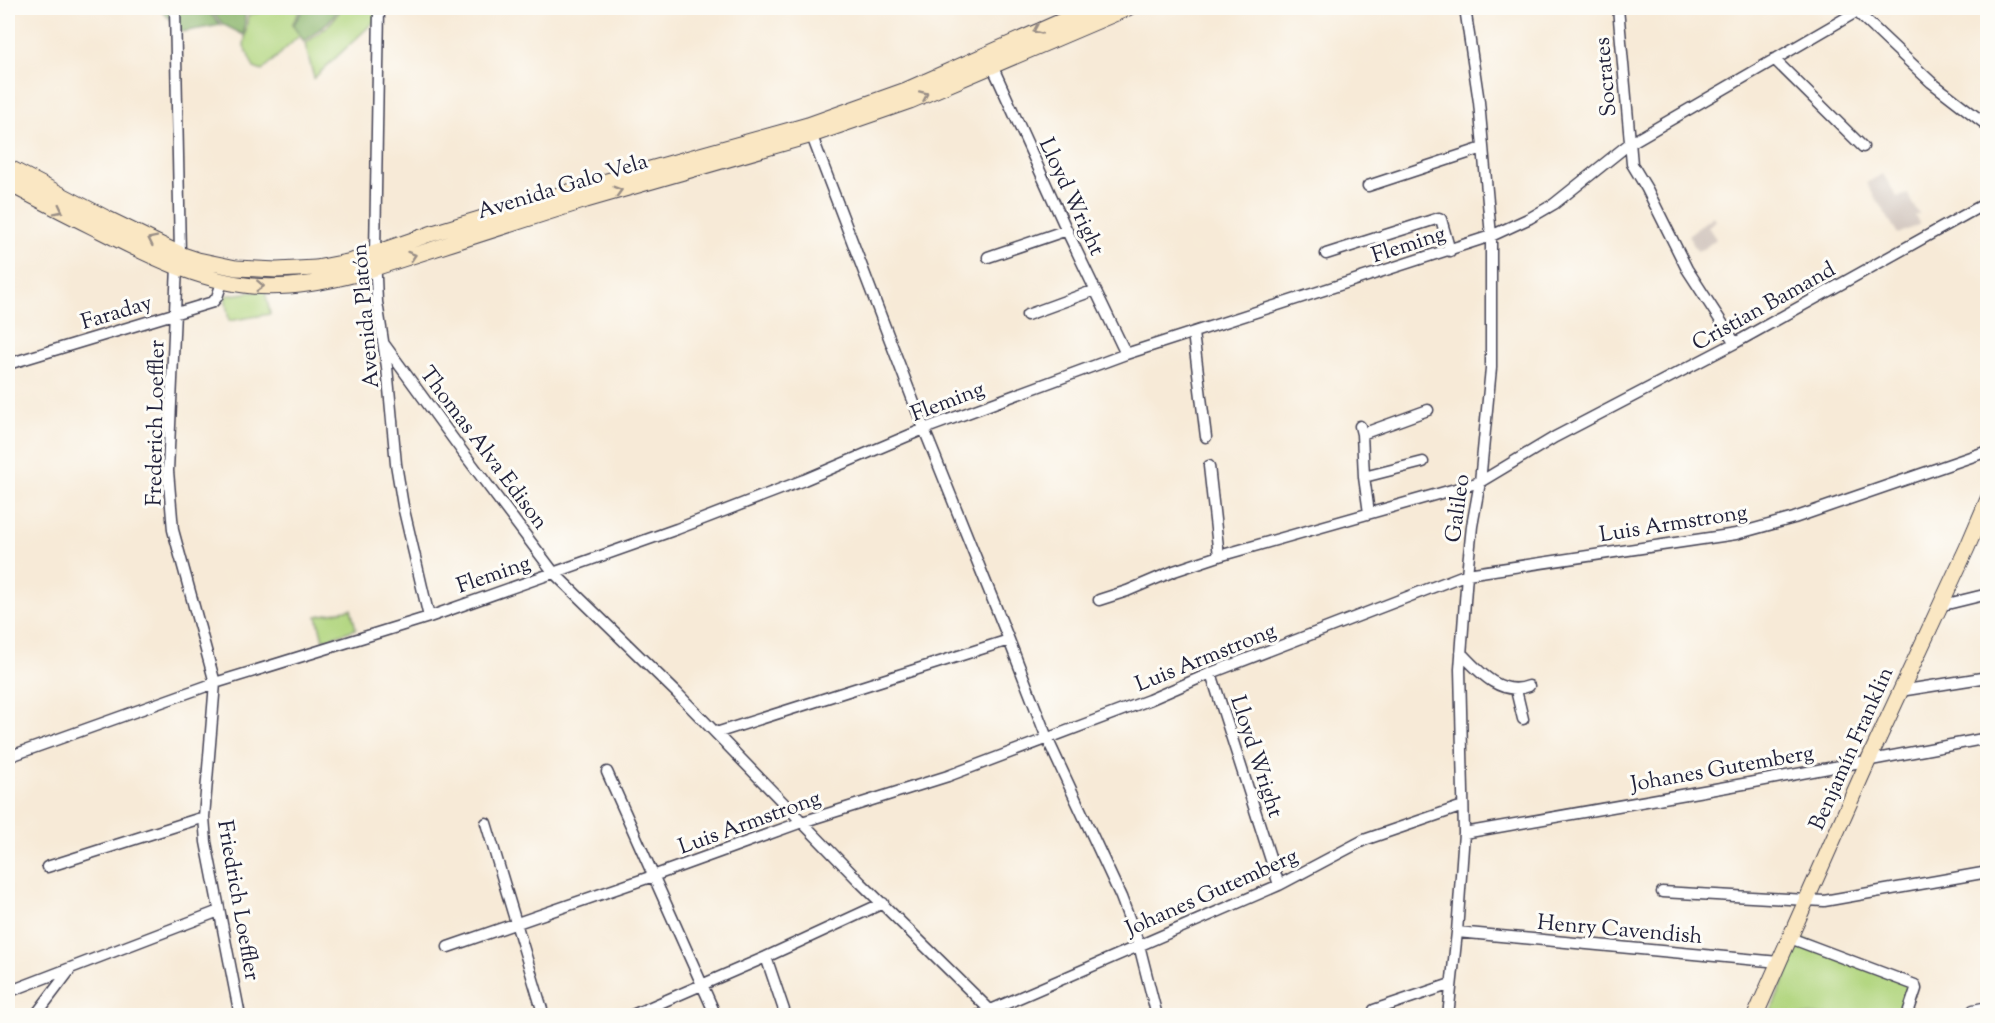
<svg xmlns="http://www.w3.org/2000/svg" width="1995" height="1023" font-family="'Sorts Mill Goudy',serif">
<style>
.industrial{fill:#cec1b9}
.green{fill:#b1d57e;stroke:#6a7c5c;stroke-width:1.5}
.forest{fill:#8cb66d;stroke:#576c54;stroke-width:1.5}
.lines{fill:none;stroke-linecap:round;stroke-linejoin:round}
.street-casing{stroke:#424052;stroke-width:13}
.secondary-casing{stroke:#424052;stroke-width:17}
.street{stroke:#fff;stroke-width:10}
.secondary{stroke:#fae7c3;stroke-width:15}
.oneway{stroke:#998e86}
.labels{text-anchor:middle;stroke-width:6;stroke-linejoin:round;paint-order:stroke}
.street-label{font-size:22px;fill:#22223b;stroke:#fdfcf7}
</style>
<rect width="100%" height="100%" fill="#fdfcf7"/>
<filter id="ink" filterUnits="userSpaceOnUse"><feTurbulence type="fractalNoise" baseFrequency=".0167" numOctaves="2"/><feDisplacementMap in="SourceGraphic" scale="12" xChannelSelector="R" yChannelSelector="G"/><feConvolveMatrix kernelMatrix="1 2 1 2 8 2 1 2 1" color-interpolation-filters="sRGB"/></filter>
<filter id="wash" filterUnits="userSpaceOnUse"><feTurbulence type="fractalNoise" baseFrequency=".008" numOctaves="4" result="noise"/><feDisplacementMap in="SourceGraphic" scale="24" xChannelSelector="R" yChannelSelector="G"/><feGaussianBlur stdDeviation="1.35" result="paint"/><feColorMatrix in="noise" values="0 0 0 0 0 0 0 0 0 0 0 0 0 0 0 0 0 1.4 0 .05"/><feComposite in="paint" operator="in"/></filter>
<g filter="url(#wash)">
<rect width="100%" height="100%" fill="#f7ead7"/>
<path class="industrial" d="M1883,174l14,23 11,-3 11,20 -4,2 5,8 -22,10 -32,-51z
M1713,216l2,4 -7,7 8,12 -11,9 -8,3 -9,-16z"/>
<path class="green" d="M276,8h25l-9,17 8,10 -38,36 -8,-3 -10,-22 4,-31z
M342,8h34l1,11 -63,59 -9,-34 24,-19z
M265,290l5,24 -41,7 -4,-25z
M351,609l5,20 -33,11 -6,-24z
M1802,938l115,45 -13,32 -135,1z"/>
<path class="forest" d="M159,8l16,2v-2h30l16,17 -39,7z
M208,8h35l2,8 -1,19 -20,-10z
M304,8h36l-12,14 -24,20 -11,-17z"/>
</g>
<g filter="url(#ink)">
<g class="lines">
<defs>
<path id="street" d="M175,8l5,246
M379,8l-4,245 2,49 10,65 9,97 7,42 26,111
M1618,8l14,156 15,25 40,80 48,74
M1856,11l75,71 57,44
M1774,59l89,88
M990,61l78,172 58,121
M810,131l114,298 85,211 38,98 74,159 18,48 18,71
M1368,186l115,-38
M1326,254l113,-36 2,1 9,32
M988,257l79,-27
M177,266l-9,205 5,59 42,153 -11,134 2,25 34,174
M1027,315l68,-25
M1193,333l13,104
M384,344l78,107 92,122 123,120 184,190 135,133
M8,364l205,-62 4,-5 6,-17
M1360,426l2,8 2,43 5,36
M1362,434l66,-24
M1209,466l10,90
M1364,477l59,-15
M1099,600l28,-9 47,-20 45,-15 261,-74 75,-45 180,-94 253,-141
M1939,606l49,-12
M1461,653c18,19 40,44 68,33
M1211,673l68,212
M1516,690l7,29
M1900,691l88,-14
M716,733l293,-93
M8,757l207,-74 214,-66 248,-88 127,-49 120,-51 202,-75 365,-118 39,-18 24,-14 75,-60 234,-136
M607,772l109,244
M486,823l58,193
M1464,833l285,-50 239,-45
M47,867l157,-50
M1662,892l162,9 164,-29
M1457,932l322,30
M1790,938l125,47 1,4 -9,27
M448,947l205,-71 149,-54 146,-46 201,-76 62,-27 256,-99 269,-40 58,-16 194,-67
M766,957l20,59
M8,992l211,-81
M1374,1010l77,-26
M1973,1010l15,-3
M35,1016l34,-45
M630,1016l136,-59 117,-54
M977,1016l302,-131 85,-45 99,-34
M1448,1016l9,-84 7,-99 -4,-164 7,-95 5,-48 8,-44 11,-114v-132l-12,-134 -14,-94"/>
<path id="secondary" d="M8,167l100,52 72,35 18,6 38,8 41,2 39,-2 36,-7 78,-27 152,-46 226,-63 98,-35 185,-82
M8,183c29,16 59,31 89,46 49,25 99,51 155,57 35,3 70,-3 104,-12l230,-74 226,-65 98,-34 218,-93
M1755,1016l114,-257 98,-211 21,-49"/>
</defs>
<use href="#street" class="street-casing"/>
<use href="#secondary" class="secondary-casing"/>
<use href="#street" class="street"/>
<use href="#secondary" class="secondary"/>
</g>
<defs><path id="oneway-chevron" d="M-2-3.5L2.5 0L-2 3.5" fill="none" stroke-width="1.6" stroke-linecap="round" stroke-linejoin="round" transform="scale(1.5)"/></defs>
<g class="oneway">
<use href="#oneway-chevron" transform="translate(1037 30) rotate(156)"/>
<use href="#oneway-chevron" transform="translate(924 95) rotate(-24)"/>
<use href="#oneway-chevron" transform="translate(618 191) rotate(-16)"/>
<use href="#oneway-chevron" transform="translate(59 210) rotate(27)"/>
<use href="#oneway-chevron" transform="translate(152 240) rotate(-154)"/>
<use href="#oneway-chevron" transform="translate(412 256) rotate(-18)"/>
<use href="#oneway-chevron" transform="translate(260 286) rotate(3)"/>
</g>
</g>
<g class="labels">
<g class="street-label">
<text transform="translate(1604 77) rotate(-95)" y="8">Socrates</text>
<text transform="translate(562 185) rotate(-17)" y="8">Avenida Galo Vela</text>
<text transform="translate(1073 196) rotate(65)" y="8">Lloyd Wright</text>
<text transform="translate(1408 243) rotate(-18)" y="8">Fleming</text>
<text transform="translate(1763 305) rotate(-29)" y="8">Cristian Bamand</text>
<text transform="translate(116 311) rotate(-17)" y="8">Faraday</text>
<text transform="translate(364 316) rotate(-95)" y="8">Avenida Platón</text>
<text transform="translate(947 400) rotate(-21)" y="8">Fleming</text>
<text transform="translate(154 423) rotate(-89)" y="8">Frederich Loeffler</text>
<text transform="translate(485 447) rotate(53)" y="8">Thomas Alva Edison</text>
<text transform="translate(1456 508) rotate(-82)" y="8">Galileo</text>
<text transform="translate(1673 522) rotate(-9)" y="8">Luis Armstrong</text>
<text transform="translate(493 573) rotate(-19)" y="8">Fleming</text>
<text transform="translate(1205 656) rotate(-22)" y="8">Luis Armstrong</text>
<text transform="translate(1850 748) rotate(-66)" y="8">Benjamín Franklin</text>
<text transform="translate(1258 756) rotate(72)" y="8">Lloyd Wright</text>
<text transform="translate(1722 767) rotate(-10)" y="8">Johanes Gutemberg</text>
<text transform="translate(749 821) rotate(-20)" y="8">Luis Armstrong</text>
<text transform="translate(1211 891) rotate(-24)" y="8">Johanes Gutemberg</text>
<text transform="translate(240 900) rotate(80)" y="8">Friedrich Loeffler</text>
<text transform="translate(1620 928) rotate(5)" y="8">Henry Cavendish</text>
</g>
</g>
<rect width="1995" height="1023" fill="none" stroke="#fdfcf7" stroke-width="30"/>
</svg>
